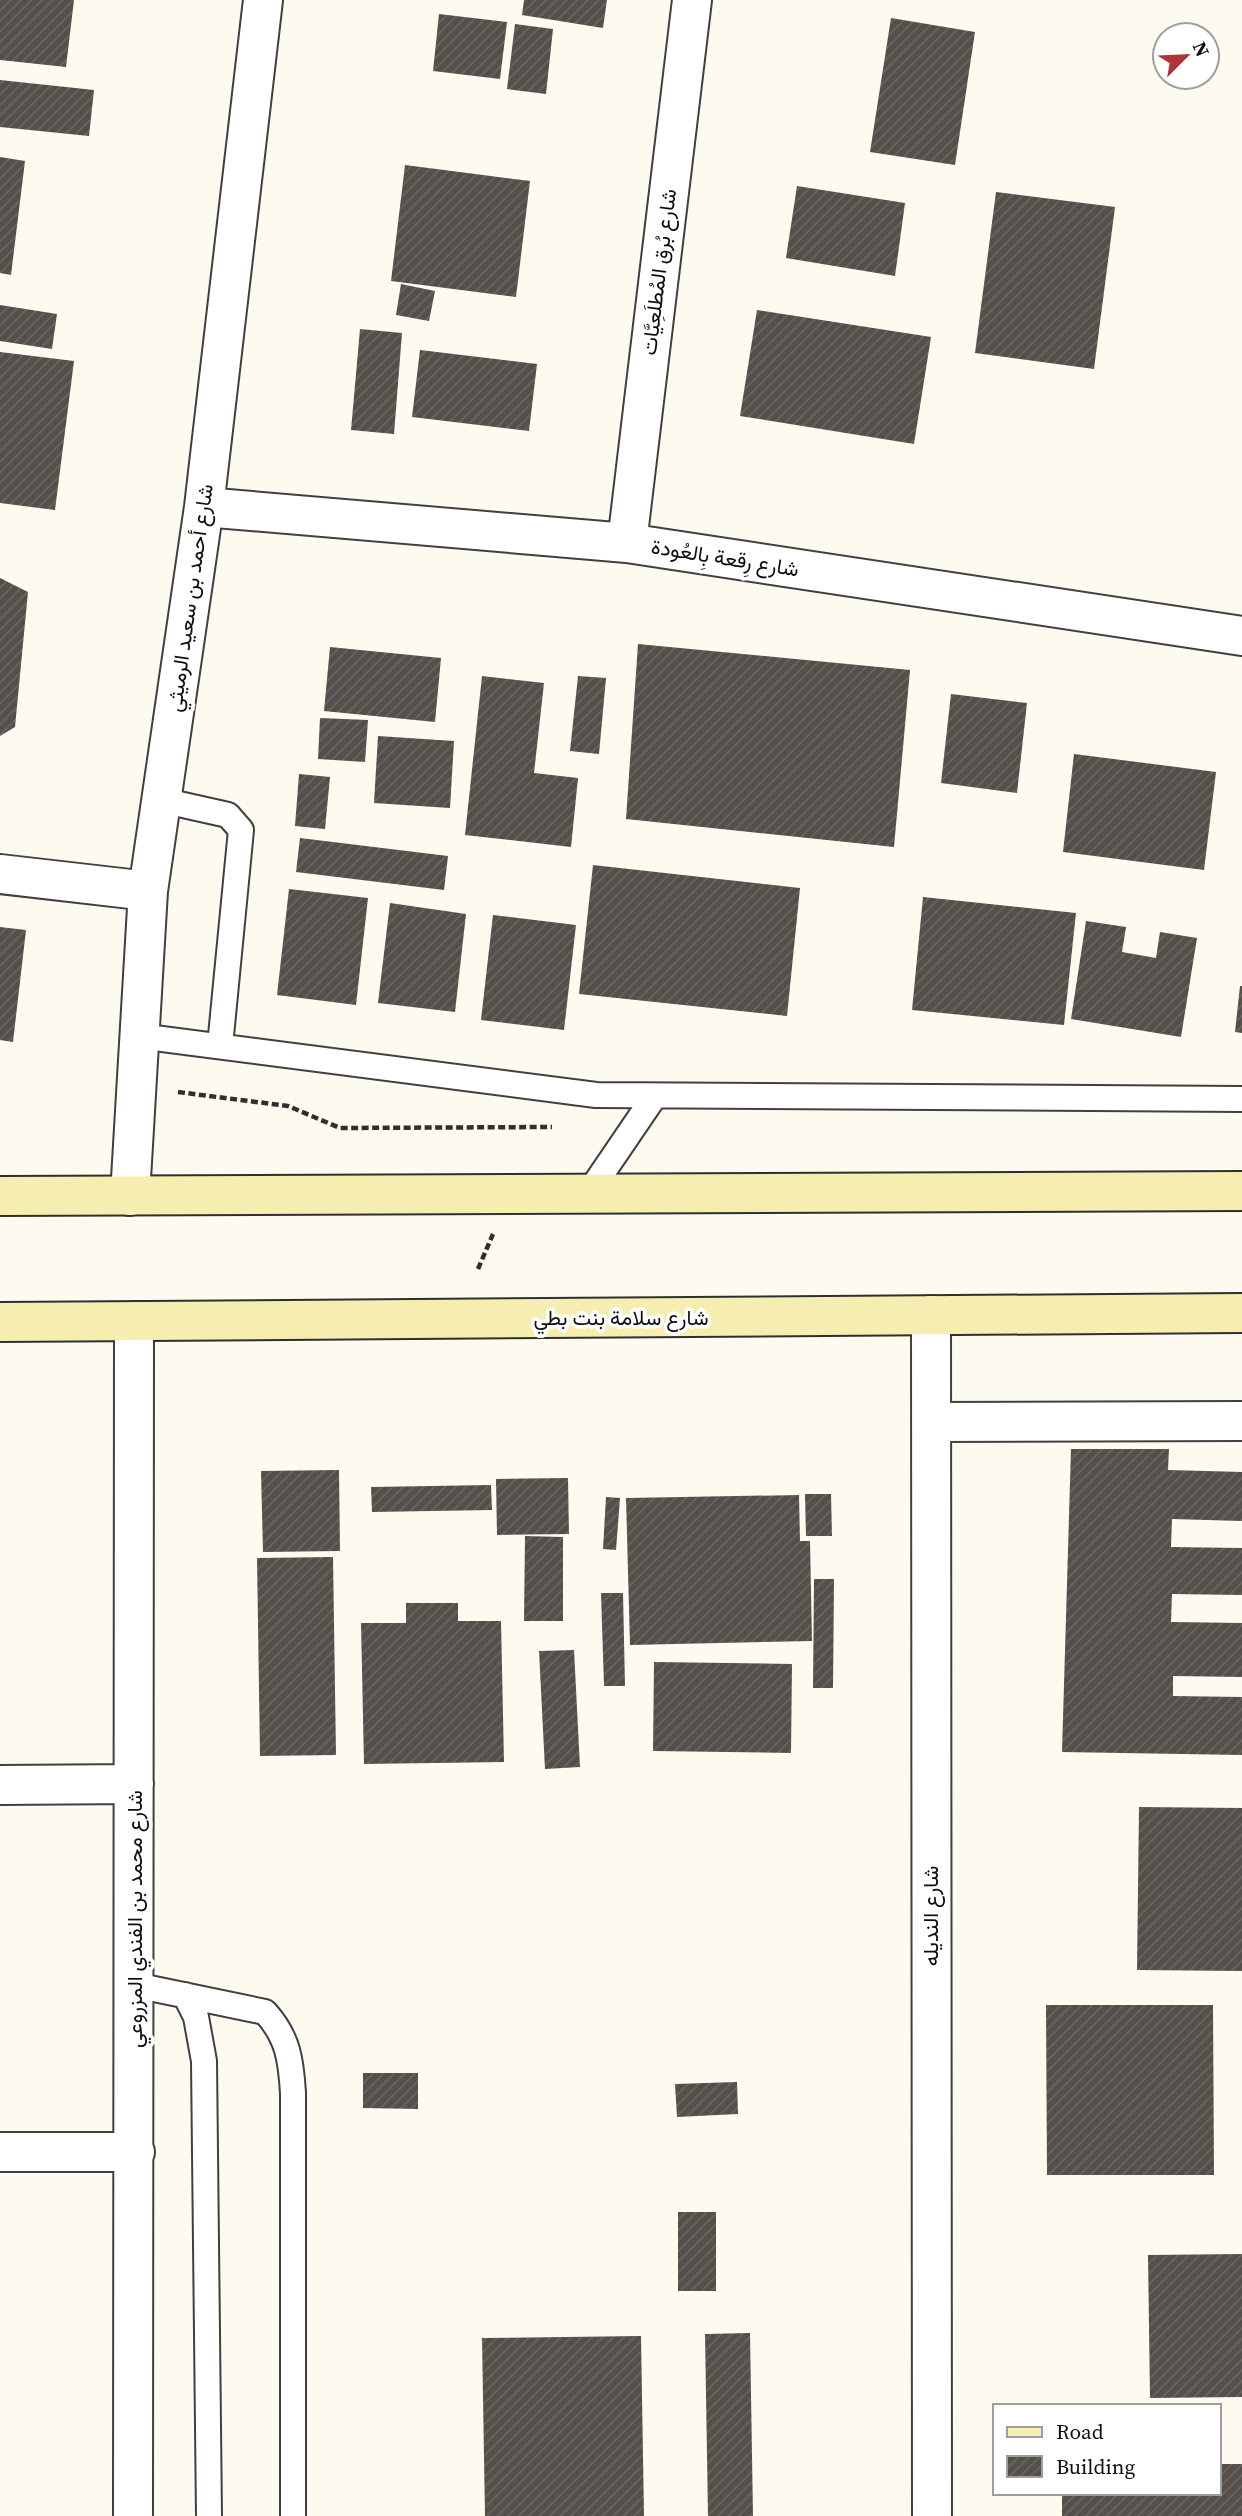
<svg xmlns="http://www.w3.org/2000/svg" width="1242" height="2516" font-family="'Source Serif 4',Vazirmatn,serif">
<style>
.building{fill:url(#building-hatch)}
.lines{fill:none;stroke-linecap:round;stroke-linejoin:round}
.lane-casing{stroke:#404040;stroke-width:28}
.street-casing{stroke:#404040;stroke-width:42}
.secondary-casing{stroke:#2f2f2f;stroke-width:42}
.path{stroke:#2f2f2f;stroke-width:4.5;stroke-dasharray:7 3.5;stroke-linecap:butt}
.lane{stroke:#fff;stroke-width:24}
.street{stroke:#fff;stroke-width:38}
.secondary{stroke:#f6eeb1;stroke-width:38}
.labels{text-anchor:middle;stroke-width:7;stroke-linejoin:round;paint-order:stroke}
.street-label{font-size:21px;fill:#0d0d0d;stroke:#fff}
</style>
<defs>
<pattern id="building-hatch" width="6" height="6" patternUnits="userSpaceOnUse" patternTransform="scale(1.75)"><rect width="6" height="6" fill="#554f4b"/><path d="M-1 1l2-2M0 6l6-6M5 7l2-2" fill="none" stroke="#686460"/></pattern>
</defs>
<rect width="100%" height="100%" fill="#fdfaef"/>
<path class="building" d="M0,0h74l-8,67 -66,-7z
M524,0h83l-4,28 -81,-13z
M439,14l68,8 -7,57 -67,-8z
M891,18l84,14 -20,133 -85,-13z
M515,24l38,5 -7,65 -39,-5z
M0,80l94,10 -5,46 -89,-9z
M0,157l25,4 -14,114 -11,-2z
M405,165l125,16 -14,116 -125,-16z
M797,186l108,17 -10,73 -109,-18z
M996,192l119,15 -21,162 -119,-16z
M401,284l34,7 -6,30 -33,-6z
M0,305l57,9 -5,35 -52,-8z
M757,310l174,27 -17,107 -174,-28z
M360,329l42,4 -8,101 -43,-4z
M420,350l117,14 -8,67 -117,-14z
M0,352l74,9 -19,149 -55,-7z
M0,578l28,14 -13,135 -15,9z
M638,644l272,26 -16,177 -268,-28z
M330,647l111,11 -6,64 -111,-11z
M482,676l62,7 -10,90 44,5 -7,69 -106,-12z
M578,676l28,2 -7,76 -29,-3z
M951,694l76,9 -10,90 -76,-10z
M320,718l48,2 -3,42 -47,-3z
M378,736l76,5 -4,67 -76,-5z
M1074,754l142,18 -12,98 -141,-18z
M299,774l31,3 -5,52 -30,-3z
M300,838l148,18 -4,34 -148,-18z
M593,865l207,23 -13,128 -208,-22z
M289,889l79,9 -12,107 -79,-10z
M923,897l153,16 -12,112 -152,-15z
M390,903l76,11 -11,98 -77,-9z
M493,915l83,10 -12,105 -83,-10z
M1086,921l40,6 -4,25 34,6 4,-26 37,6 -16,99 -110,-18z
M0,927l26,3 -13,112 -13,-2z
M1240,986h2v47l-7,-1z
M1071,1449h98l-1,21 74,2v49l-70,-2 -1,28 71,1v47l-70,-1 -1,28 71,1v54l-69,-1v20l69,1v58l-180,-3z
M339,1470l1,81 -77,1 -2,-81z
M568,1478l1,56 -72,1 -1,-56z
M491,1485l1,25 -120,2 -1,-25z
M805,1494h26l1,42h-26z
M799,1495l1,46h10l2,100 -182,4 -4,-147z
M606,1497l14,1 -4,52 -13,-1z
M525,1536l38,1v84h-39z
M333,1557l3,198 -76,1 -3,-198z
M814,1579h20l-1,109h-20z
M601,1593h22l2,93h-21z
M406,1603h52v18h43l3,141 -140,2 -3,-141h45z
M574,1650l6,117 -35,2 -6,-118z
M654,1662l138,2 -1,89 -138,-2z
M1139,1807l103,1v163l-105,-1z
M1046,2005h167l1,170h-167z
M363,2073h55v36l-55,-1z
M737,2082l1,32 -61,3 -2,-33z
M678,2212h38v79h-38z
M1242,2254v143l-92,1 -2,-143z
M750,2333l3,183h-45l-3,-182z
M641,2336l3,180h-159l-3,-178z
M1219,2464h23v52h-180v-23h157z"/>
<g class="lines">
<defs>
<path id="lane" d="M161,800l67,15 13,15 -21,216
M139,1036l457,59 646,4
M588,1194l66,-97
M135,1985l130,27c23,25 26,48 28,81v423
M185,1995l11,22 8,44 5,455"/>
<path id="street" d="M204,507l423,36 615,93
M627,543l65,-543
M0,874l148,17
M130,1196l18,-305 56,-384 59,-507
M931,1315l1,1201
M931,1422l311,-1
M0,1785l134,-1
M0,2152h135
M133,2516l1,-1195"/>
<path id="secondary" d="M0,1196l1242,-5
M0,1322l1242,-9"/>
</defs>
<use href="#lane" class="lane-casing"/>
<use href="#street" class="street-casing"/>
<use href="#secondary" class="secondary-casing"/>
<path class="path" d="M178,1092l110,14 52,22 212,-1
M478,1269l15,-35"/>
<use href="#lane" class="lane"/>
<use href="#street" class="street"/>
<use href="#secondary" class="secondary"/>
</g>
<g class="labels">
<g class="street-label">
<text transform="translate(659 272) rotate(-83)" y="7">شارع بُرق المُطلَعِيَّات</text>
<text transform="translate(725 558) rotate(9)" y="7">شارع رِقعة بِالعُودة</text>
<text transform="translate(190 598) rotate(-82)" y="7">شارع أحمد بن سعيد الرميثي</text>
<text x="621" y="1325">شارع سلامة بنت بطي</text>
<text transform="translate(931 1916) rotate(-90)" y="7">شارع النديله</text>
<text transform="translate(135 1919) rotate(-90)" y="7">شارع محمد بن الفندي المزروعي</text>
</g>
</g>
<rect x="993" y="2404" width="228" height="91" fill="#ffffff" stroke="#9e9e9e" stroke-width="2"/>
<rect x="1007" y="2427" width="35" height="10" fill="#f6eeb1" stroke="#9e9e9e" stroke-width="2"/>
<text x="1056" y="2439" font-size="21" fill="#0d0d0d">Road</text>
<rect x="1007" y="2456" width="35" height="21" fill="url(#building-hatch)" stroke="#9e9e9e" stroke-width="2"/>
<text x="1056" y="2474" font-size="21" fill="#0d0d0d">Building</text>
<g transform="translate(1186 56) rotate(66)"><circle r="33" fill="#ffffff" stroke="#9e9e9e" stroke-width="2"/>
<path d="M0-5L12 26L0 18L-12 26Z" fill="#af343b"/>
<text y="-10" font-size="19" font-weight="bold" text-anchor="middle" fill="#0d0d0d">N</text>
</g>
</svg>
